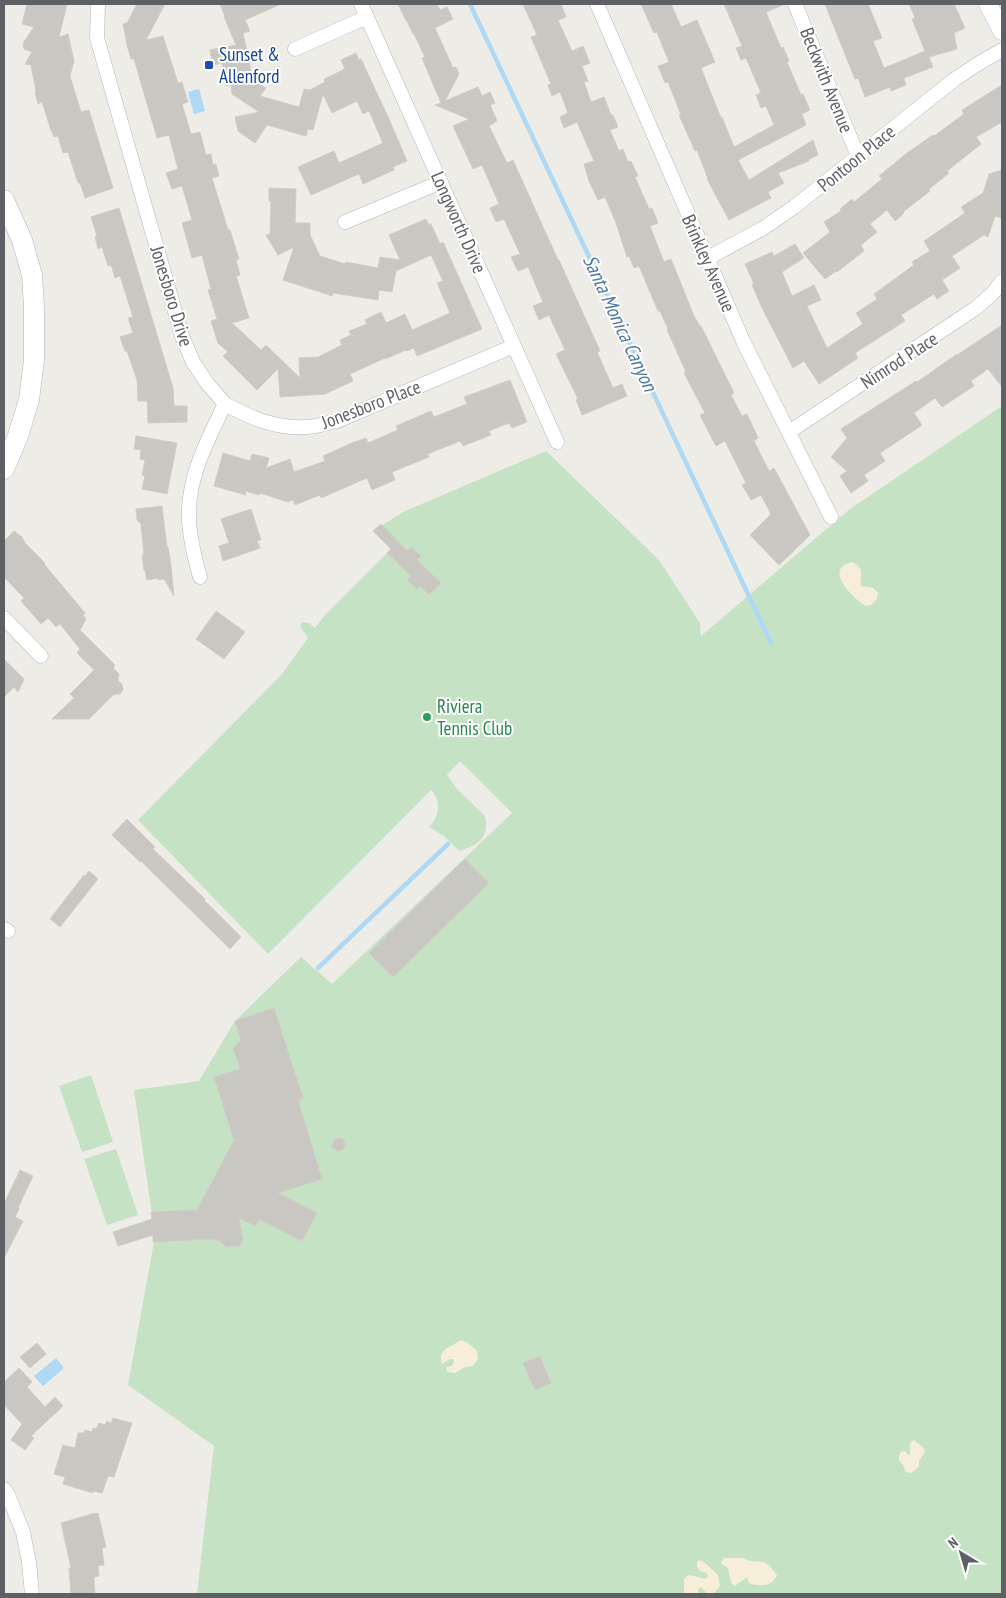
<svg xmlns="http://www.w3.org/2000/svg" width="1006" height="1598" font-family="'PT Sans Narrow',sans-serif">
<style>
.green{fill:#c6e2c5}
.sand{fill:#f6eed8}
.water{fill:#afd8f4}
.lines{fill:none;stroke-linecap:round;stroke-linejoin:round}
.stream{stroke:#afd8f4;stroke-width:4.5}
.building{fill:#c9c7c2;stroke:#d2cdc5}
.minor-casing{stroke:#b3b5b9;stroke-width:15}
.tertiary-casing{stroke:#b3b5b9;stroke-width:19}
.secondary-casing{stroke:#b2b4b8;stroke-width:21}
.minor{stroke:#fff;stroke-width:14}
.tertiary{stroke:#fff;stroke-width:18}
.secondary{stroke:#fff;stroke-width:20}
.transit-dot{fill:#1a4fb4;stroke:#fff;stroke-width:2}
.leisure-dot{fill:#2e9e5b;stroke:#fff;stroke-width:2}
.labels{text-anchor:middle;stroke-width:4;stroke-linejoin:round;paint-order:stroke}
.transit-label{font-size:19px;fill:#164399;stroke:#fff;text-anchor:start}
.street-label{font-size:19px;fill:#5d6064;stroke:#fff}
.leisure-label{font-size:19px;fill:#27864d;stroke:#fff;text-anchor:start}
.water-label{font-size:20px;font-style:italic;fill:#4d7aa5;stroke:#fff}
</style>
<rect width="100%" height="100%" fill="#eeece6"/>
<path class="green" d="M1002,406v1188h-805l17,-148 -86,-61 27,-149 -21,-146 65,-9 36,-60 66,-64 31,27 180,-171 -52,-52 -13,14 10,14 28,27c5,22 -7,29 -26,35l-15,-15 -15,-9c10,-10 13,-26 2,-37l-163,164 -130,-134 144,-146 26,-36 -8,-12 2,-4 7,1 6,5 9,-12 67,-67 -18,-18 30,-19 143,-61 113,109 41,63 1,13 149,-127z
M91,1075l22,67 -31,10 -23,-66z
M116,1149l22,66 -31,10 -23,-66z"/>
<path class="sand" d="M852,562c13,6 8,14 9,24l12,2 5,5 -1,6 -6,6 -5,1c-12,-7 -44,-37 -14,-44z
M461,1340l7,3 9,8 1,8 -5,7 -8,1 -10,6 -8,-1 -1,-5 6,-1 2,-5 -1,-2h-3l-8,5c-5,-15 9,-17 19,-24z
M914,1440l10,8 1,4 -6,9v5c-5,4 -6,9 -13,6l-3,-7 -4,-5v-5l3,-4h3l3,4 2,-1v-11z
M724,1558h19l7,3 13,1 6,3 8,10c-6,12 -15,11 -26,9l-2,-1 -2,-6 -12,9 -4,-3 -3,-15 -6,-4 -1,-2z
M700,1560l4,2 14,13 2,11 -6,7h-7l-6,-6 -3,2 1,5h-15v-15l3,-3 3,-1 15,4 3,-2 -1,-4 -7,-2 -3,-4v-5z"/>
<path class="water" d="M199,89l6,22 -11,3 -6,-22z
M56,1358l8,10 -21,18 -9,-10z"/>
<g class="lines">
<path class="stream" d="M470,4l301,639
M318,968l130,-124"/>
</g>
<path class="building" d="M27,4h40l-8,33 9,-3 6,27 -4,15 11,36 8,-2 24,78 -28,10 -5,-15h-2l-10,-31 -5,1 -5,-17 -4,1 -3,-7 -9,-28 -4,2 -3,-11 1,-1 -5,-27 -6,-1 7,-12 -8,-3 -1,-6 11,-16 -12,-3z
M137,4h28l-19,36 17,-4 15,47 4,-1 6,20 -6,2 9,30 9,-2 6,23 5,-1 2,11 3,-1 3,12 -7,2 16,52h2l9,29 -3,1 4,15 -4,1 13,42 -17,5 29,27 5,-5 34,33 -1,-20 19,-1 24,-12 -2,-5 11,-5 -2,-4 18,-7 -2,-4 16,-8 5,11 19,-9 7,16 38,-17 -13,-30 6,-2 -12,-26 -35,16 -4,21 -13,-2 -1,10 -45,-7 -1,3 -49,-16 11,-33 -16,8 -12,-20 4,-1 1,-33h-2v-13l27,1 -1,34h15v12l10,21 25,8 1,-2 32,6 2,-11 20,3 -11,-25 37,-16 3,6 2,-1 9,20 3,-2 39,87 -65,27 -3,-8 -7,3 -1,-1 -21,9v-1l-35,16 3,7 -28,13 -45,3 -2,-28 -21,21 -34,-34 5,-4 -10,-9 -7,-22 6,-2 -9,-29 3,-1 -9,-34 -10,3 -10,-35 10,-3 -10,-34 -10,3 -6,-16 12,-4 -9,-34 -12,3 -23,-79h-3l-4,-14 -4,-21 4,-1z
M220,4h61l-36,16 5,11 -7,2 10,47 13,8 -6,8 39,11 5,-18 6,1 15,-8 -1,-3 21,-10 -4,-9 15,-7 3,7 2,-1 28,60 18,42 -14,6 1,3 -31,14 -4,-10 -48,21 -13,-28 36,-16 5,12 44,-20 -14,-32 -6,3 -6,-13 -25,12 -9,-19 -10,36 -5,-1 -2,7 -39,-11 -12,18 -17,-12 -3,-14 24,-5 -27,-18 -1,-9 -5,1 -4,-23 -9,2 -3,-15 26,-5 -12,-28 1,-1z
M398,4h39l3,6 7,-3 6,12 -18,9 18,40 3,-1 3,7 -14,27 33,-14 4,9 8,-4 5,11 -5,2 7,16 -8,5 18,37 6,-3 45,100h1l41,91 -3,1 16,36 9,-4 5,12 -45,19 -6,-15 2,-1 -22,-45 9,-4 -16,-35 -10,5 -6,-14 10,-4 -15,-35 -10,4 -7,-14 9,-3 -16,-35 -8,3 -6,-14 9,-4 -17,-39 -9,4 -20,-43 16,-7 -34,-14 6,-2 -19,-45 3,-1 -11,-23h-1l-6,-13h-1z
M523,4h38l5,13 -8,3 14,31 11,-5 7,17 -8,3 6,15 -4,1 7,20 13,-5 7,18h2l5,12 -8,3 9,21 4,-2 5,13 3,-1 7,15 -3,1 14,32 3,-1 6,15 -8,3 14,36 7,-3 23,57 6,10h1l33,67 -3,2 11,21 5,-2 11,24 -4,3 15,30 5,-3 36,67 -31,30 -29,-30 21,-21 -10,-19 -10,5 -9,-15 4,-2 -21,-42 -9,5 -16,-31 5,-2 -21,-40 2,-1 -19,-42 1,-1 -8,-18h-2l-19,-45 -5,2 -5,-12 -2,1 -11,-34 -11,-26 -7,3 -9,-19 -5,-17 10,-3 -17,-39 -13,6 -4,-11 8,-4 -8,-21 -8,4 -4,-11 3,-1 -20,-47 6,-2z
M641,4h30l10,23 16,-7 18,42 -14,6 20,50 1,-1 12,30 40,-22 -8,-19 -5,2 -5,-13 5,-2 -15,-35 -5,2 -5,-12 6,-2 -18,-42h61l-19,8 15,36 2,-1 6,14 -2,1 14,33 2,-1 7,16 -8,4 4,11 -68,35 11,20 64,-40 5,15 -9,4v2l-31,12 6,10 -16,9 3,6 -42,22 -22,-41h1l-11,-29 -2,1 -16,-36h2l-13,-33 -3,1 -7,-17 11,-4 -12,-30 -3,1z
M825,4h43l14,34 -9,3 11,27 41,-17 -13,-32 3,-1 -6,-14h45l11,24 -11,5 3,16 -28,8 4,10 -29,11 2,7 -15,6 -1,-4 -25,10 -7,-19 -3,1z
M1002,85v37l-26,15 5,7 -34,27 2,2 -20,16 1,2 -27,21 1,1 -9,8 -8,-11 -17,14 7,8 -16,13 3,6 -27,21 -1,-1 -11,8 -22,-26 27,-21 -6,-10 17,-11 -1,-2 12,-10 2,3 28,-23 -3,-3 28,-23 26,-18 1,1 30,-22 -2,-4z
M1002,170v48l-7,-2 -7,21 -4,-2 -32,21 8,12 -18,12 7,11 -12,8 -3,-5 -33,21 4,6 -50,32 3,5 -39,26 -15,-23 -11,7 -30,-58 -11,-25 2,-1 -9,-20 27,-12 2,4 21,-12 9,14 -22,14 10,24 22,-11 7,15 -14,6 20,42 36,-24 -7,-11 21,-14 -3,-5 40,-29 -2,-3 18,-11 -6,-10 41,-28 -4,-6 22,-14 6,-19z
M119,208l54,180 1,18h13v16l-39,1 -1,-22h-9l-1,-21 -10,-29h-2l-5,-14 13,-4 -5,-15 5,-1 -13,-41 -5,2 -4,-13 -3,1 -6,-19 -4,2 -3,-12 2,-1 -6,-19z
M1002,325v62l-14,-18 -17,12 3,5 -32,21 -7,-9 -21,15 8,12 -42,28 5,8 -21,14 4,6 -17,12 -11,-17 7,-5 -16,-14 16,-19 -6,-9 75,-48 1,1 40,-28v1z
M510,380l17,42 -15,6 -3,-5 -20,8 2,4 -28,11 -3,-5 -32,13 1,3 -37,15 3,8 -23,10 -5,-12 -46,20 -1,-3 -25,10 -2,-5 -5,2 -28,-9 -1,2 -14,-4 1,4 -32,-9 9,-33 27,8 2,-7 17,4 -3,10 24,-9 4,13 31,-11 -2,-5 29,-13 14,-5 2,5 30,-13 -2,-4 35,-15 3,6 33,-13 -3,-7z
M136,436l41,7 -10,51 -25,-5 3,-13 -3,-1 3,-15 -5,-1 1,-9 -7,-1z
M162,506l5,41h1l3,18 3,31 -10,-17 -6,1v-2l-11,2 -2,-10h-1l-2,-15h2l-3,-31 -4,-4 -1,-11z
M251,509l10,31 -4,1 3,7 -37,13 -4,-15 10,-3 -8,-24z
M381,524l26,27 4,-4 10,9 -4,4 24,23 -12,12 -9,-9 -3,3 -10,-9 4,-4 -24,-23 4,-4 -18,-18z
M14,531l8,6 3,6 20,20 -1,1 41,49 -2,2 3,4 -6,11 35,35 -2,3 6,6 -1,7 4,3 1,6 -3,4h-5l-4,3 -22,22h-37l22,-21 -4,-4 24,-24 -17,-17 3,-4 -20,-25 -4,3 -8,-9 -7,6 -20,-23 3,-3 -20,-21v-36z
M216,611l29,21 -21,27 -28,-20z
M4,659l20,20 -6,13 -4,-5 -10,10z
M127,819l28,28 -2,2 52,50 -1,1 37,37 -11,12 -89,-88 -1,1 -28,-27z
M465,859l24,24 -96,94 -24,-24z
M89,871l9,8 -38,48 -10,-8 34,-44 1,1z
M274,1008l29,90 -5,2 24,79 -44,14 39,20 -15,28 -43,-22 -4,7 -16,-8 4,22 -4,7 -3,-1 -10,1 -6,-6 -11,-2 -56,3v-7l-35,11 -5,-14 39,-13 -1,-7 46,-2 37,-70 -20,-63 26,-8 -7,-21 8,-8 -6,-19z
M340,1138l4,2 1,5 -2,4 -5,2 -7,-4 4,-8z
M20,1170l13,6 -15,32 1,1 -4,8 8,4 -19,37v-54z
M37,1343l9,11 -16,14 -10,-11z
M540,1356l11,27 -16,7 -12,-27z
M19,1368l13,14 -5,5 18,20 10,-10 8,9 -32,30 3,2 -9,12 -14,-10 11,-16 -18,-19v-23z
M113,1418l19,5 -18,54 -6,-1 -6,17 -9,-2v2l-30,-9 2,-7 -11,-3 9,-29 12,3 3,-15h6l1,-3 7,2 1,-4 3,1 3,-6 6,2 2,-4 4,2z
M95,1513l-1,1 4,-1 8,34 -4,1 2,17 -6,1 1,10 -5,1 1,17h-24l-2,-26h2l-10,-45z"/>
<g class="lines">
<defs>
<path id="minor" d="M98,4l-1,34 85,298 11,26 14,21 18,21c-18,37 -38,74 -36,116 1,20 6,39 11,57
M361,4l196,438
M597,4l147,339 87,174
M795,4l63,152
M295,49l72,-32
M345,222l96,-40
M706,259l56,-30 32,-22 161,-128 26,-17 21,-12
M225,404c26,14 51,25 81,23 11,0 21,-4 31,-6l177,-75
M789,432l187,-124 17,-15 9,-12
M4,618l37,38
M4,929l4,2
M4,1489l4,6 15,37 6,30 3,32"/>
<path id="tertiary" d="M988,4l14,27"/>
<path id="secondary" d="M4,200l18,40 10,35 2,31v54l-5,40 -11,36 -14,33"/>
</defs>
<use href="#minor" class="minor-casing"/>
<use href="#tertiary" class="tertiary-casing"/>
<use href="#secondary" class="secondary-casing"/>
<use href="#minor" class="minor"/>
<use href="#tertiary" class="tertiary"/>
<use href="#secondary" class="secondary"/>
</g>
<rect class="transit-dot" x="204" y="60" width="10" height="10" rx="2.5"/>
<circle class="leisure-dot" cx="427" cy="717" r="5"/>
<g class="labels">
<g class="transit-label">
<text x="219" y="61">Sunset &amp;<tspan x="219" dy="22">Allenford</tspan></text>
</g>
<g class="street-label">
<text transform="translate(827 80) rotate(68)" y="7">Beckwith Avenue</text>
<text transform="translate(856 158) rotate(-39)" y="7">Pontoon Place</text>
<text transform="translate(459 222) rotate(66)" y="7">Longworth Drive</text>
<text transform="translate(709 263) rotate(66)" y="7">Brinkley Avenue</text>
<text transform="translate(172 296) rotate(73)" y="7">Jonesboro Drive</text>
<text transform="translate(899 360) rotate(-33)" y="7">Nimrod Place</text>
<text transform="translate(371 404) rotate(-21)" y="7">Jonesboro Place</text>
</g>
<g class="leisure-label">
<text x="437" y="713">Riviera<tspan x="437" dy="22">Tennis Club</tspan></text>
</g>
<g class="water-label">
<text transform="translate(620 323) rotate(65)" y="7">Santa Monica Canyon</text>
</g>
</g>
<rect width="1006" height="1598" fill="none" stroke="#5d6064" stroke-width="10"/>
<g transform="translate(961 1553) rotate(322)" stroke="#ffffff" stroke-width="4" paint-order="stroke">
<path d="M0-4L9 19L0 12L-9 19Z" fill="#5d6064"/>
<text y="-8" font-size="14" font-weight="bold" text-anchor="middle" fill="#5d6064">N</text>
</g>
</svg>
